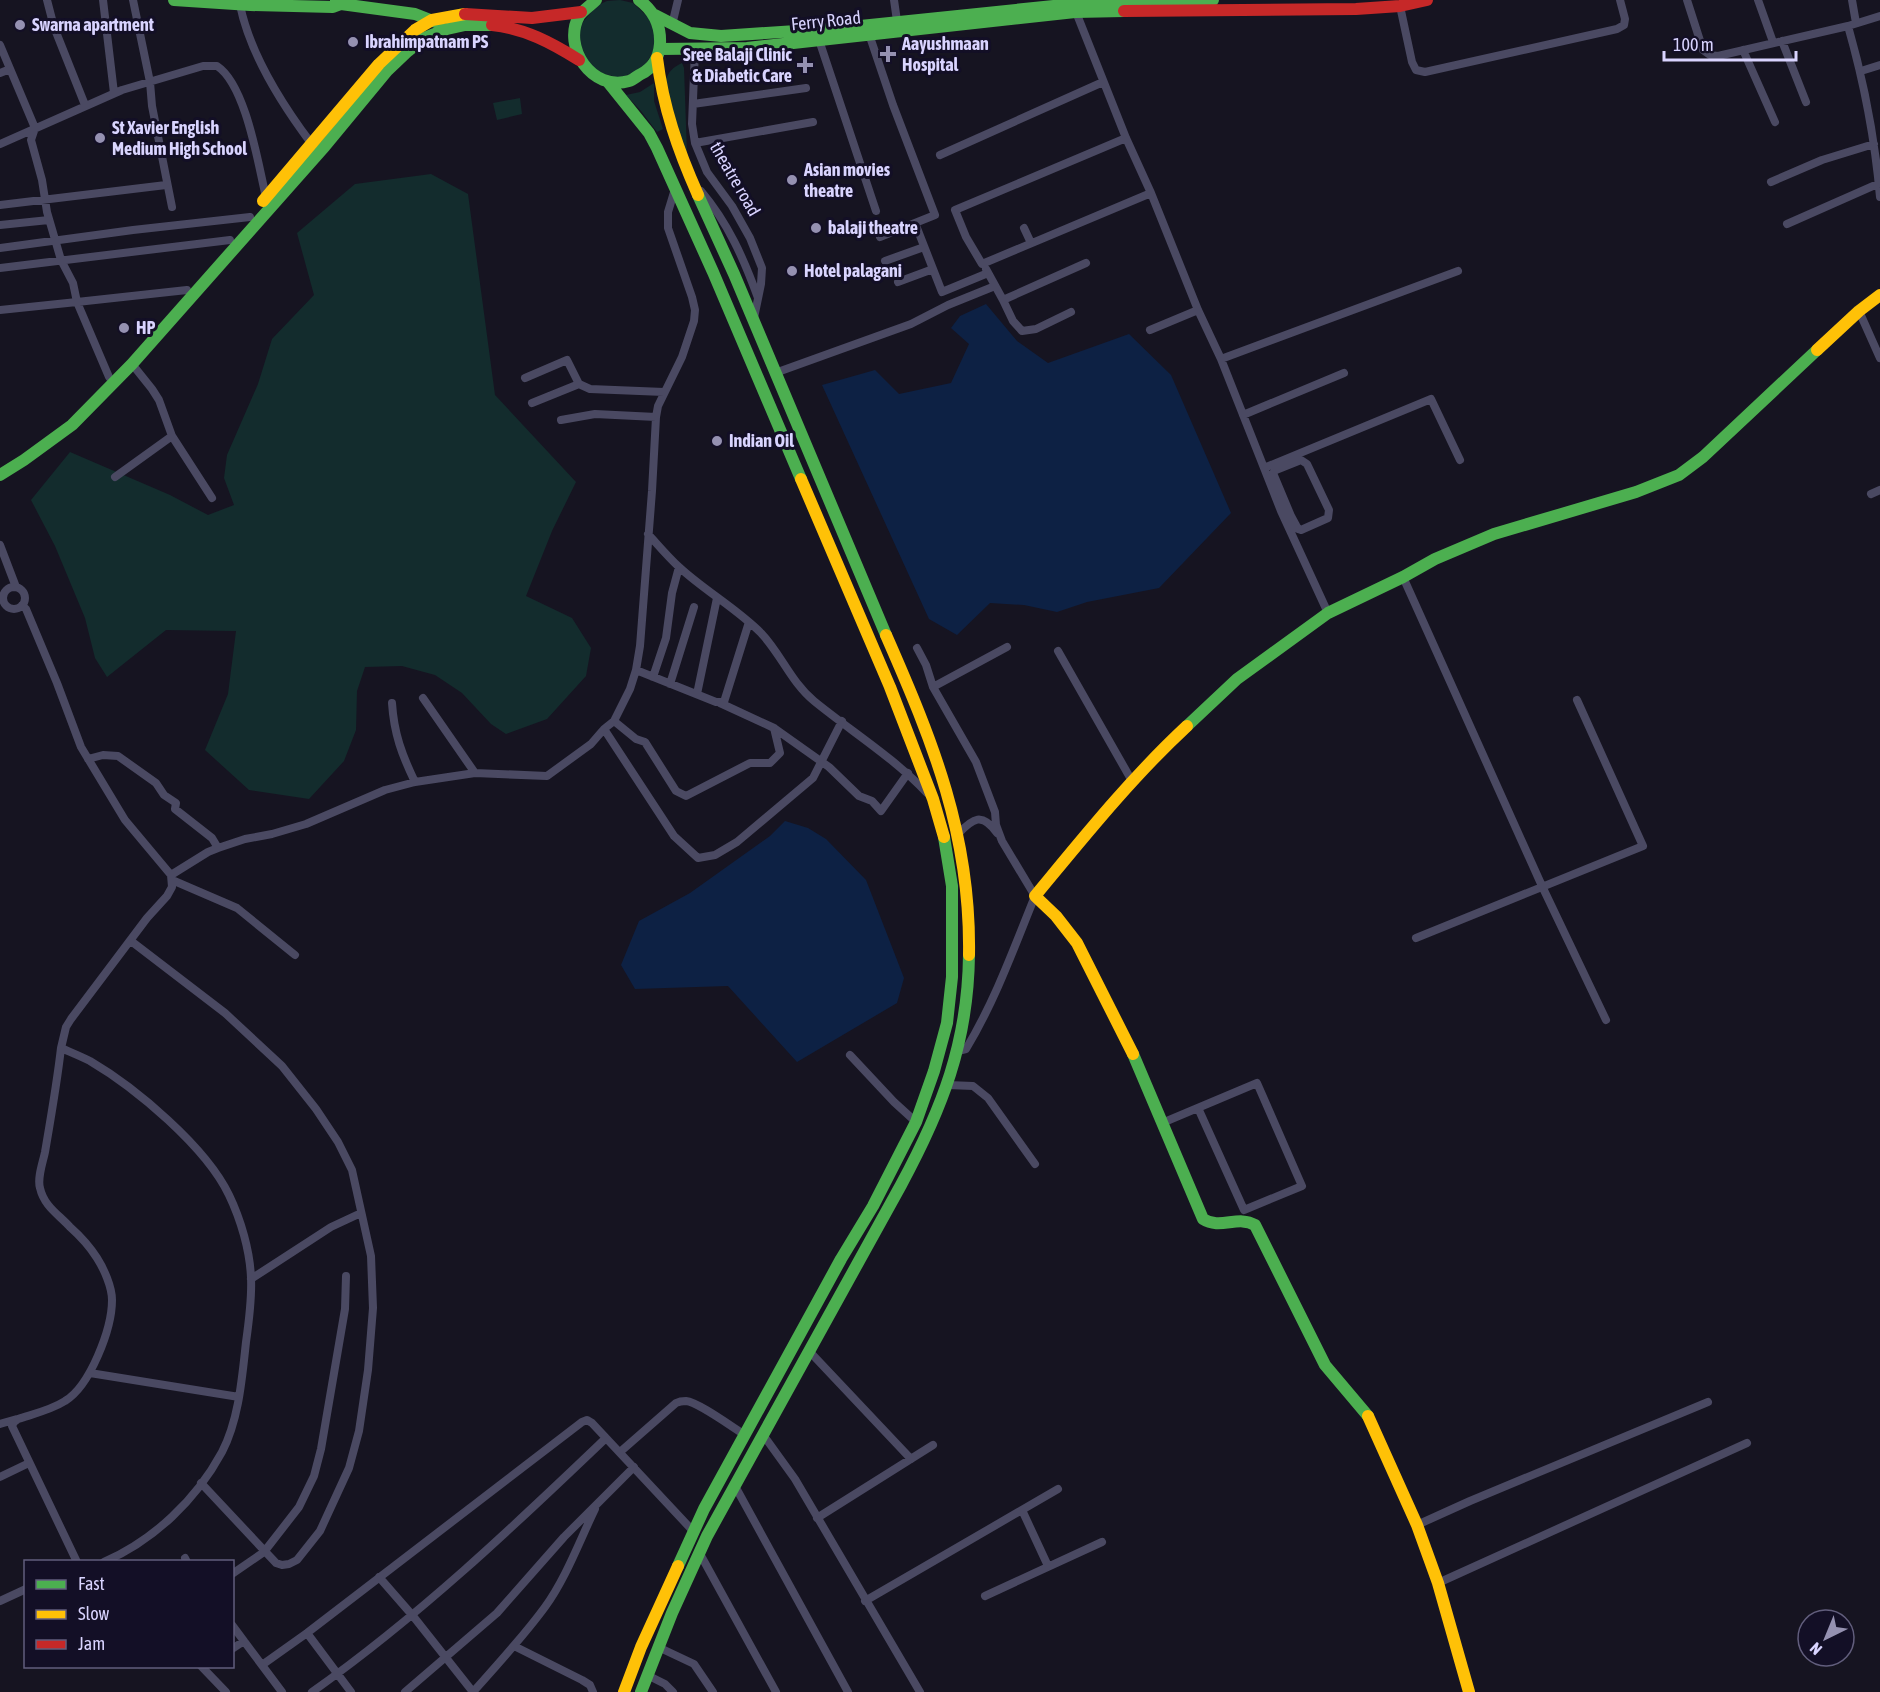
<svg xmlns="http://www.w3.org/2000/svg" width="1880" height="1692" font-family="'Asap Condensed',sans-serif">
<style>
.green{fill:#132c2d}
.water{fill:#0d2144}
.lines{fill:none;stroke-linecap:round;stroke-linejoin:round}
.street{stroke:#4a4962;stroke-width:8}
.fast{stroke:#4caf50;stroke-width:12}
.slow{stroke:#ffc107;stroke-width:12}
.jam{stroke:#c62828;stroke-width:12}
.poi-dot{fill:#9591b1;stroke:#130f26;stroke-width:2}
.labels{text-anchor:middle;stroke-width:6;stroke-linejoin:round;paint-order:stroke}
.street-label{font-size:18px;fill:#d9d4ff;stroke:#130f26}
.poi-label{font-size:18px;font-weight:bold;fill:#d9d4ff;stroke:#130f26;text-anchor:start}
</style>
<rect width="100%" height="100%" fill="#161421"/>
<path class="green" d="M620,0l13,3 19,18 4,25 -13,23 -24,9 -24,-7 -15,-20v-25l16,-20 11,-5z
M682,63l2,5 3,86 -6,-12 -16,-61c4,-10 7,-13 17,-18z
M654,83v18l9,28 -6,3 -16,-21 -15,-16 14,-3z
M520,98l2,16 -25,6 -4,-17z
M431,174l37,20 27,201 81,87 -24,49 -26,65 46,22 19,30 -5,28 -39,43 -41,15 -15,-10 -29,-31 -27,-18 -33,-9 -37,1 -8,24 -1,39 -12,31 -35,38 -60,-9 -44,-40 23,-56 8,-63 -70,-1 -59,47 -12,-19 -10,-40 -30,-72 -24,-46 39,-48 100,43 38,20 26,-10 -10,-27 3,-23 31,-71 14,-45 42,-44 -17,-62 58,-49z"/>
<path class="water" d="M986,304l31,37 31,22 81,-29 42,41 60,138 -72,75 -72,14 -30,10 -33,-7 -34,-2 -33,32 -28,-16 -107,-234 53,-15 24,24 52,-11 18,-39 -18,-16 9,-12z
M785,821l23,7 18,11 40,41 38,98 -7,25 -100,59 -69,-76 -93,3 -14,-24 18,-44 51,-28 80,-57z"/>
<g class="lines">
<path class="street" d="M47,0l7,27 31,78
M103,0l11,93
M133,0l17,82 2,24 20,101
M894,0l3,21
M1687,0l16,50 7,5 8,1 130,-30 32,-10
M1758,0l15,42
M1852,0l4,23
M240,5c10,49 41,98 71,138
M1400,6l12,56 4,8 9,2 192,-43 7,-4 1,-6 -5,-19
M1074,7l52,131 25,55 47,117 23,49 60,152 47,102
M672,25l6,-25
M1848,26c16,56 27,114 32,171
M868,31l25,74 42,110 -20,8 27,69 46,-19
M819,40l57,171
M1782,41l24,61
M0,45l35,83 -4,12 11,40 5,32 14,48 12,23 4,19 110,-12
M695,50l-3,74 3,19 12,29 25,34 18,32 12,30 -1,16 -7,34
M1743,50l32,72
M1861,71l19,-6
M0,73l10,-4
M693,104l113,-16
M1126,138l-171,72 11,27 16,27 169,-71
M695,143l118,-21
M0,144l122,-54 81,-24h14c29,19 41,98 49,131
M940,155l163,-73
M1771,182l51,-22 52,-16
M701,191c27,32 43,68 57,107
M0,205l166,-20
M1787,224l93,-41
M0,225l49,-5
M1024,228l7,15
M880,237l35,-14
M0,248l133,-18 117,-13
M885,261l39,-14
M0,268l230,-28
M986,269l17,31 83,-37
M898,282l35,-13
M1003,300l10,21 9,10 14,-2 35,-17
M0,310l77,-8 32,75
M1859,311l21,47
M1150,330l48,-20
M1221,359l237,-88
M132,364l20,25 7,11 13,36 40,62
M775,373l136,-49 37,-19 47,-19
M525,378l42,-18 12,24 11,5 74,3
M532,403l47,-19
M1243,415l101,-42
M561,420l34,-6 61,3
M1264,468l167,-69 29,61
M115,477l57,-41
M1871,494l9,-4
M1285,519l6,-3 7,13 3,1 27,-12 1,-8 -22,-46 -6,-4 -25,10 -3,3 18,43
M648,534c10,11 20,23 31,33 26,24 57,41 82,66 20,21 30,49 53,68 38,31 79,56 113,92
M0,545l16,42
M1403,577l139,309 64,134
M3 598a11 11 0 1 1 22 0a11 11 0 1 1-22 0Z
M22,605l4,4 31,74 24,64 44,73 46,55 1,12 -5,9 -20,22 -76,101 -5,8 -5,21c9,4 19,8 29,13 46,27 116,86 139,134 12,25 21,56 22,83 1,21 -2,43 -5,64 -4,36 -7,77 -24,110 -26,48 -68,88 -118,110
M917,648l9,17 7,22 43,75 19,50 1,13 6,16 33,55c-21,52 -40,105 -69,153l-8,2
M1058,651l74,130
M636,670l80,32h8l25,-80
M653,677l13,-39 6,-45 7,-26
M670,684l24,-77
M933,687l74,-40
M697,694l20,-96
M423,698l52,75
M392,703c2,31 10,52 23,79
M720,703l54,25 55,39 30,29 13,5 9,10 27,-38
M614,721l22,18 9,3 31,49 10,5 64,-33h20l10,-10 -6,-25
M604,729l70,107 24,22 17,-3 22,-13 76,-64 29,-57
M88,759l15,-4 15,1 38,27 8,12 12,8 -1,6 37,29 6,10
M958,834c15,-16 24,-22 39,-1
M171,875l37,-23 10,-4 27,-9 27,-5 34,-10 79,-34 30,-8 60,-9 72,3 44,-32 13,-15 10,-8 16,-32 6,-19 4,-24 12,-155 4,-74 2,-11 24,-49 12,-36 1,-11 -3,-13 -24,-69v-16l7,-23
M172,880l65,28 58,47
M1416,938l227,-92 -66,-146
M131,941l94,72 57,53 34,43 22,33 14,28 19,86 2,52 -5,62 -9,61 -10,37 -29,63 -23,29 -8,4 -7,1 -6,-2 -75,-80
M61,1048c-4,35 -10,69 -16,104 -2,10 -8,26 -5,36 4,18 18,26 30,39 9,8 20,20 27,31 7,11 15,29 15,42 0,29 -22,86 -47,101 -14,9 -32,13 -47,18l-4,3 -2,4 65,136
M850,1055l44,47 22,20
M948,1085l25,1 15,12 47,66
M1162,1123l95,-40 45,103 -58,24 -46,-102
M251,1279l80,-52 30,-14
M810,1352l101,107
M90,1373l149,24
M0,1424l17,-5
M764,1436l31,43 125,213
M620,1452l56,-49c4,-2 5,-2 10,-2 12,1 46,26 59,34
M0,1477l29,-14
M735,1486l113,206
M1022,1510l26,56
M817,1518l116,-73
M1417,1525l53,-24 238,-99
M699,1552l77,140
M185,1558l2,4
M232,1574l32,-22 35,-45 15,-31 7,-27 24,-140 1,-33
M379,1577l34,39 60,76
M1438,1583l309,-140
M985,1596l117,-54
M0,1601l26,-12
M865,1601l193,-112
M232,1625l50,67
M307,1633l44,59
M514,1646l68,34 8,5 3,7
M658,1647l36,17 19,28
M232,1649l12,-8
M262,1665l45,-32 275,-211 5,-2 5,3 101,108
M201,1666l25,26
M647,1675l18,9 8,8
M312,1692c106,-75 200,-164 294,-254
M405,1692l92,-79 67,-76 70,-70
M473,1692c25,-28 50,-55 72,-85 21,-29 34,-65 50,-98"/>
<path class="fast" d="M174,0l76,5 83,2 8,-3
M596,0c-5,5 -13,10 -17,16 -17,31 13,76 50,65 4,-1 8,-5 12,-7 12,-6 18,-17 19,-30 1,-19 -6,-33 -21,-44
M336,1l5,3 74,10 23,9
M655,15l35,18 31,3 120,-8 251,-26 121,-2
M660,49l87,-1 328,-36 49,-1
M608,82l41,51 8,15 56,124 88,207
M698,195l36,79 152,361
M0,475l24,-15 48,-35 60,-61 193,-218 62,-75 21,-20 16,-13 23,-9 18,-4h27
M1187,726l50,-47 91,-66 75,-36 32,-18 59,-25 142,-42 43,-17 24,-18 114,-107
M1133,1054l70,165c17,11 35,-4 52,6l70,140 43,51
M678,1566l26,-57 137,-250 32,-53 43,-84 18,-51 13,-48 5,-46v-91l-8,-49
M641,1692l31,-79 35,-77 194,-351c41,-76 67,-142 68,-230"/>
<path class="slow" d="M657,58c6,49 21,92 41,137
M263,201l116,-137 36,-34 17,-10 33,-6
M1817,350l42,-39 21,-16
M801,479l89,208 43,112 11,38
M886,635c47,107 85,200 83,320
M1133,1054l-56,-111 -21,-27 -21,-20c48,-58 96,-118 152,-170
M1368,1416l49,109 21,58 31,109
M624,1692l17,-45 37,-81"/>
<path class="jam" d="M1124,11l232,-2 44,-3 27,-6
M465,14l67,4 49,-6
M492,25c32,3 60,18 87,35"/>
</g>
<g class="poi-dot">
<circle cx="20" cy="25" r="6"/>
<circle cx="353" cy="42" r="6"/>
<path d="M885 45h6v6h6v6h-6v6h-6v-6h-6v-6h6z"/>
<path d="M802 56h6v6h6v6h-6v6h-6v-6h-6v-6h6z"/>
<circle cx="100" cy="138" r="6"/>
<circle cx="792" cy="180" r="6"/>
<circle cx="816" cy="228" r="6"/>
<circle cx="792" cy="271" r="6"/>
<circle cx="124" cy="328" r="6"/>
<circle cx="717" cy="441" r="6"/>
</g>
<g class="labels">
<g class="street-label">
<text transform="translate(826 21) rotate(-6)" y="6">Ferry Road</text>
<text transform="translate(735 179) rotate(60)" y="6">theatre road</text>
</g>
<g class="poi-label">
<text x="32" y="31">Swarna apartment</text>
<text x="365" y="48">Ibrahimpatnam PS</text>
<text x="902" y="50">Aayushmaan<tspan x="902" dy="21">Hospital</tspan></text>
<text x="792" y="61" text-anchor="end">Sree Balaji Clinic<tspan x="792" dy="21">&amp; Diabetic Care</tspan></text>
<text x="112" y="134">St Xavier English<tspan x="112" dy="21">Medium High School</tspan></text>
<text x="804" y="176">Asian movies<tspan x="804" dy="21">theatre</tspan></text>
<text x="828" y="234">balaji theatre</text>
<text x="804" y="277">Hotel palagani</text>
<text x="136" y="334">HP</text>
<text x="729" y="447">Indian Oil</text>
</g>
</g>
<rect x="24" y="1560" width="210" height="108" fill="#130f26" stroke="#625e7d" stroke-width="1.5"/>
<rect x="36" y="1580" width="30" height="9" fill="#4caf50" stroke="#625e7d" stroke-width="1.5"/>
<text x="78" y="1590" font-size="18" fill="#d9d4ff">Fast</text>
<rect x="36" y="1610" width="30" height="9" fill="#ffc107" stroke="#625e7d" stroke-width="1.5"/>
<text x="78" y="1620" font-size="18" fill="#d9d4ff">Slow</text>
<rect x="36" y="1640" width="30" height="9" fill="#c62828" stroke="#625e7d" stroke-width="1.5"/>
<text x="78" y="1650" font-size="18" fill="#d9d4ff">Jam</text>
<g transform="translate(1826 1638) rotate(223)"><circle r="28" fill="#130f26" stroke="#625e7d" stroke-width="1.5"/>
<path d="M0-4.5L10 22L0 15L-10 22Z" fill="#9591b1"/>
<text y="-9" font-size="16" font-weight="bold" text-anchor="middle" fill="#d9d4ff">N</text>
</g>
<path d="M1664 51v9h132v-9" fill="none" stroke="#d9d4ff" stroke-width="3"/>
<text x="1673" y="51" font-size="18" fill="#d9d4ff" stroke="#130f26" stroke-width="4.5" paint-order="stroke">100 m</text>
</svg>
